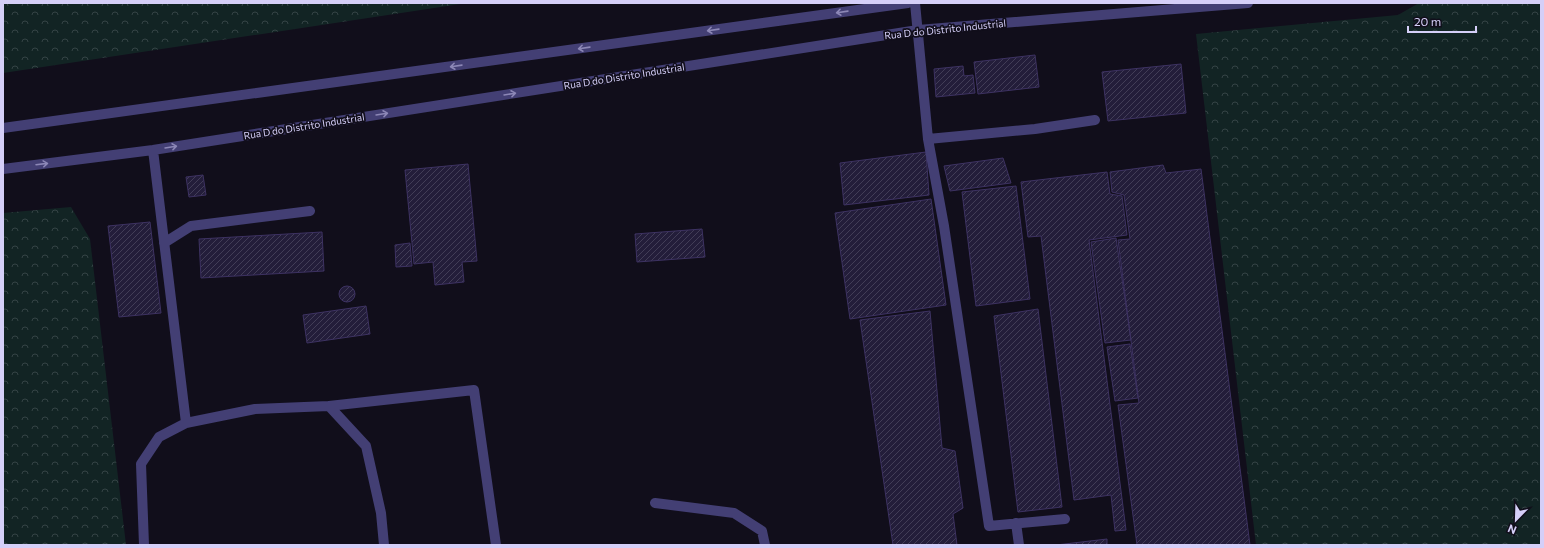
<svg xmlns="http://www.w3.org/2000/svg" width="1544" height="548" font-family="Commissioner,sans-serif">
<style>
.forest{fill:url(#forest-crowns)}
.building{fill:url(#building-hatch);stroke:#3d3262}
.lines{fill:none;stroke-linecap:round;stroke-linejoin:round}
.minor{stroke:#433f74;stroke-width:10}
.oneway{stroke:#8c87b6}
.labels{text-anchor:middle;stroke-width:3.5;stroke-linejoin:round;paint-order:stroke}
.street-label{font-size:10px;fill:#d5cff8;stroke:#110e1b}
</style>
<defs>
<pattern id="forest-crowns" width="20" height="18" patternUnits="userSpaceOnUse"><rect width="20" height="18" fill="#122424"/><path d="M2 6a3 3 0 1 1 6 0M12 15a3 3 0 1 1 6 0" fill="none" stroke="#344345"/></pattern>
<pattern id="building-hatch" width="6" height="6" patternUnits="userSpaceOnUse"><rect width="6" height="6" fill="#231d3a"/><path d="M-1 1l2-2M0 6l6-6M5 7l2-2" fill="none" stroke="#423d57"/></pattern>
</defs>
<rect width="100%" height="100%" fill="#110e1b"/>
<path class="forest" d="M3,3h464l-464,70z
M1419,3h122v542h-285l-60,-511 202,-19z
M71,207l19,32 36,306h-123v-332z"/>
<path class="building" d="M1035,55l4,32 -61,7 -4,-32z
M1181,64l5,49 -78,8 -6,-49z
M963,66l1,10 9,-1 2,18 -39,4 -2,-28z
M926,152l3,43 -85,10 -4,-42z
M1003,158l8,25 -61,8 -6,-25z
M468,164l9,97 -15,1 2,20 -29,3 -2,-23 -19,2 -9,-94z
M1163,165l3,8 35,-4 49,376h-113l-19,-140 21,-2 -21,-163 12,-1 -6,-44 -12,-3 -2,-20z
M1107,172l3,22 12,2 5,39 -38,5 37,290 -11,1 -4,-36 -37,5 -33,-264 -13,1 -7,-55z
M203,175l3,20 -17,2 -3,-20z
M1016,186l14,113 -54,7 -14,-114z
M931,199l15,106 -96,14 -15,-106z
M150,222l11,91 -42,4 -11,-91z
M702,229l3,28 -68,5 -2,-28z
M322,232l2,39 -123,7 -2,-39z
M1116,238l15,102 -26,3 -14,-101z
M410,243l2,23 -16,1 -1,-22z
M339 294a8 8 0 1 1 16 0a8 8 0 1 1-16 0Z
M366,306l4,28 -63,9 -4,-28z
M1038,309l24,198 -44,5 -24,-196z
M930,311l12,137 13,3 8,57 -10,6 4,31h-64l-33,-225z
M1130,344l8,54 -23,3 -8,-54z
M1107,539v6h-51z"/>
<g class="lines">
<path class="minor" d="M915,3l13,136 107,-10 60,-9
M3,128l905,-125
M928,139l16,87 45,300 76,-7
M153,150l33,273 69,-14 74,-3 37,40 15,67 3,32
M3,169l150,-19 765,-120 330,-27
M164,243l27,-17 119,-15
M329,406l145,-16 22,155
M655,503l79,10 28,18 3,14
M1016,523l3,22
M144,545l-3,-81 18,-27 27,-14"/>
</g>
<defs><path id="oneway-shaft" d="M-6 0H5M1.5-3L5.5 0L1.5 3" fill="none" stroke-width="1.6" stroke-linecap="round" stroke-linejoin="round"/></defs>
<g class="oneway">
<use href="#oneway-shaft" transform="translate(842 12) rotate(172)"/>
<use href="#oneway-shaft" transform="translate(713 30) rotate(172)"/>
<use href="#oneway-shaft" transform="translate(584 48) rotate(172)"/>
<use href="#oneway-shaft" transform="translate(456 66) rotate(172)"/>
<use href="#oneway-shaft" transform="translate(510 94) rotate(-9)"/>
<use href="#oneway-shaft" transform="translate(382 114) rotate(-9)"/>
<use href="#oneway-shaft" transform="translate(171 147) rotate(-9)"/>
<use href="#oneway-shaft" transform="translate(42 164) rotate(-7)"/>
</g>
<g class="labels">
<g class="street-label">
<text transform="translate(945 29) rotate(-6)" y="4">Rua D do Distrito Industrial</text>
<text transform="translate(624 76) rotate(-9)" y="4">Rua D do Distrito Industrial</text>
<text transform="translate(304 126) rotate(-9)" y="4">Rua D do Distrito Industrial</text>
</g>
</g>
<rect width="1544" height="548" fill="none" stroke="#d5cff8" stroke-width="8"/>
<g transform="translate(1516 520) rotate(203)" stroke="#110e1b" stroke-width="3" paint-order="stroke">
<path d="M0-3L7 15L0 10L-7 15Z" fill="#d5cff8"/>
<text y="-6" font-size="11" font-weight="bold" text-anchor="middle" fill="#d5cff8">N</text>
</g>
<path d="M1408 26v6h68v-6" fill="none" stroke="#d5cff8" stroke-width="2"/>
<text x="1414" y="26" font-size="12" fill="#d5cff8" stroke="#110e1b" stroke-width="3" paint-order="stroke">20 m</text>
</svg>
